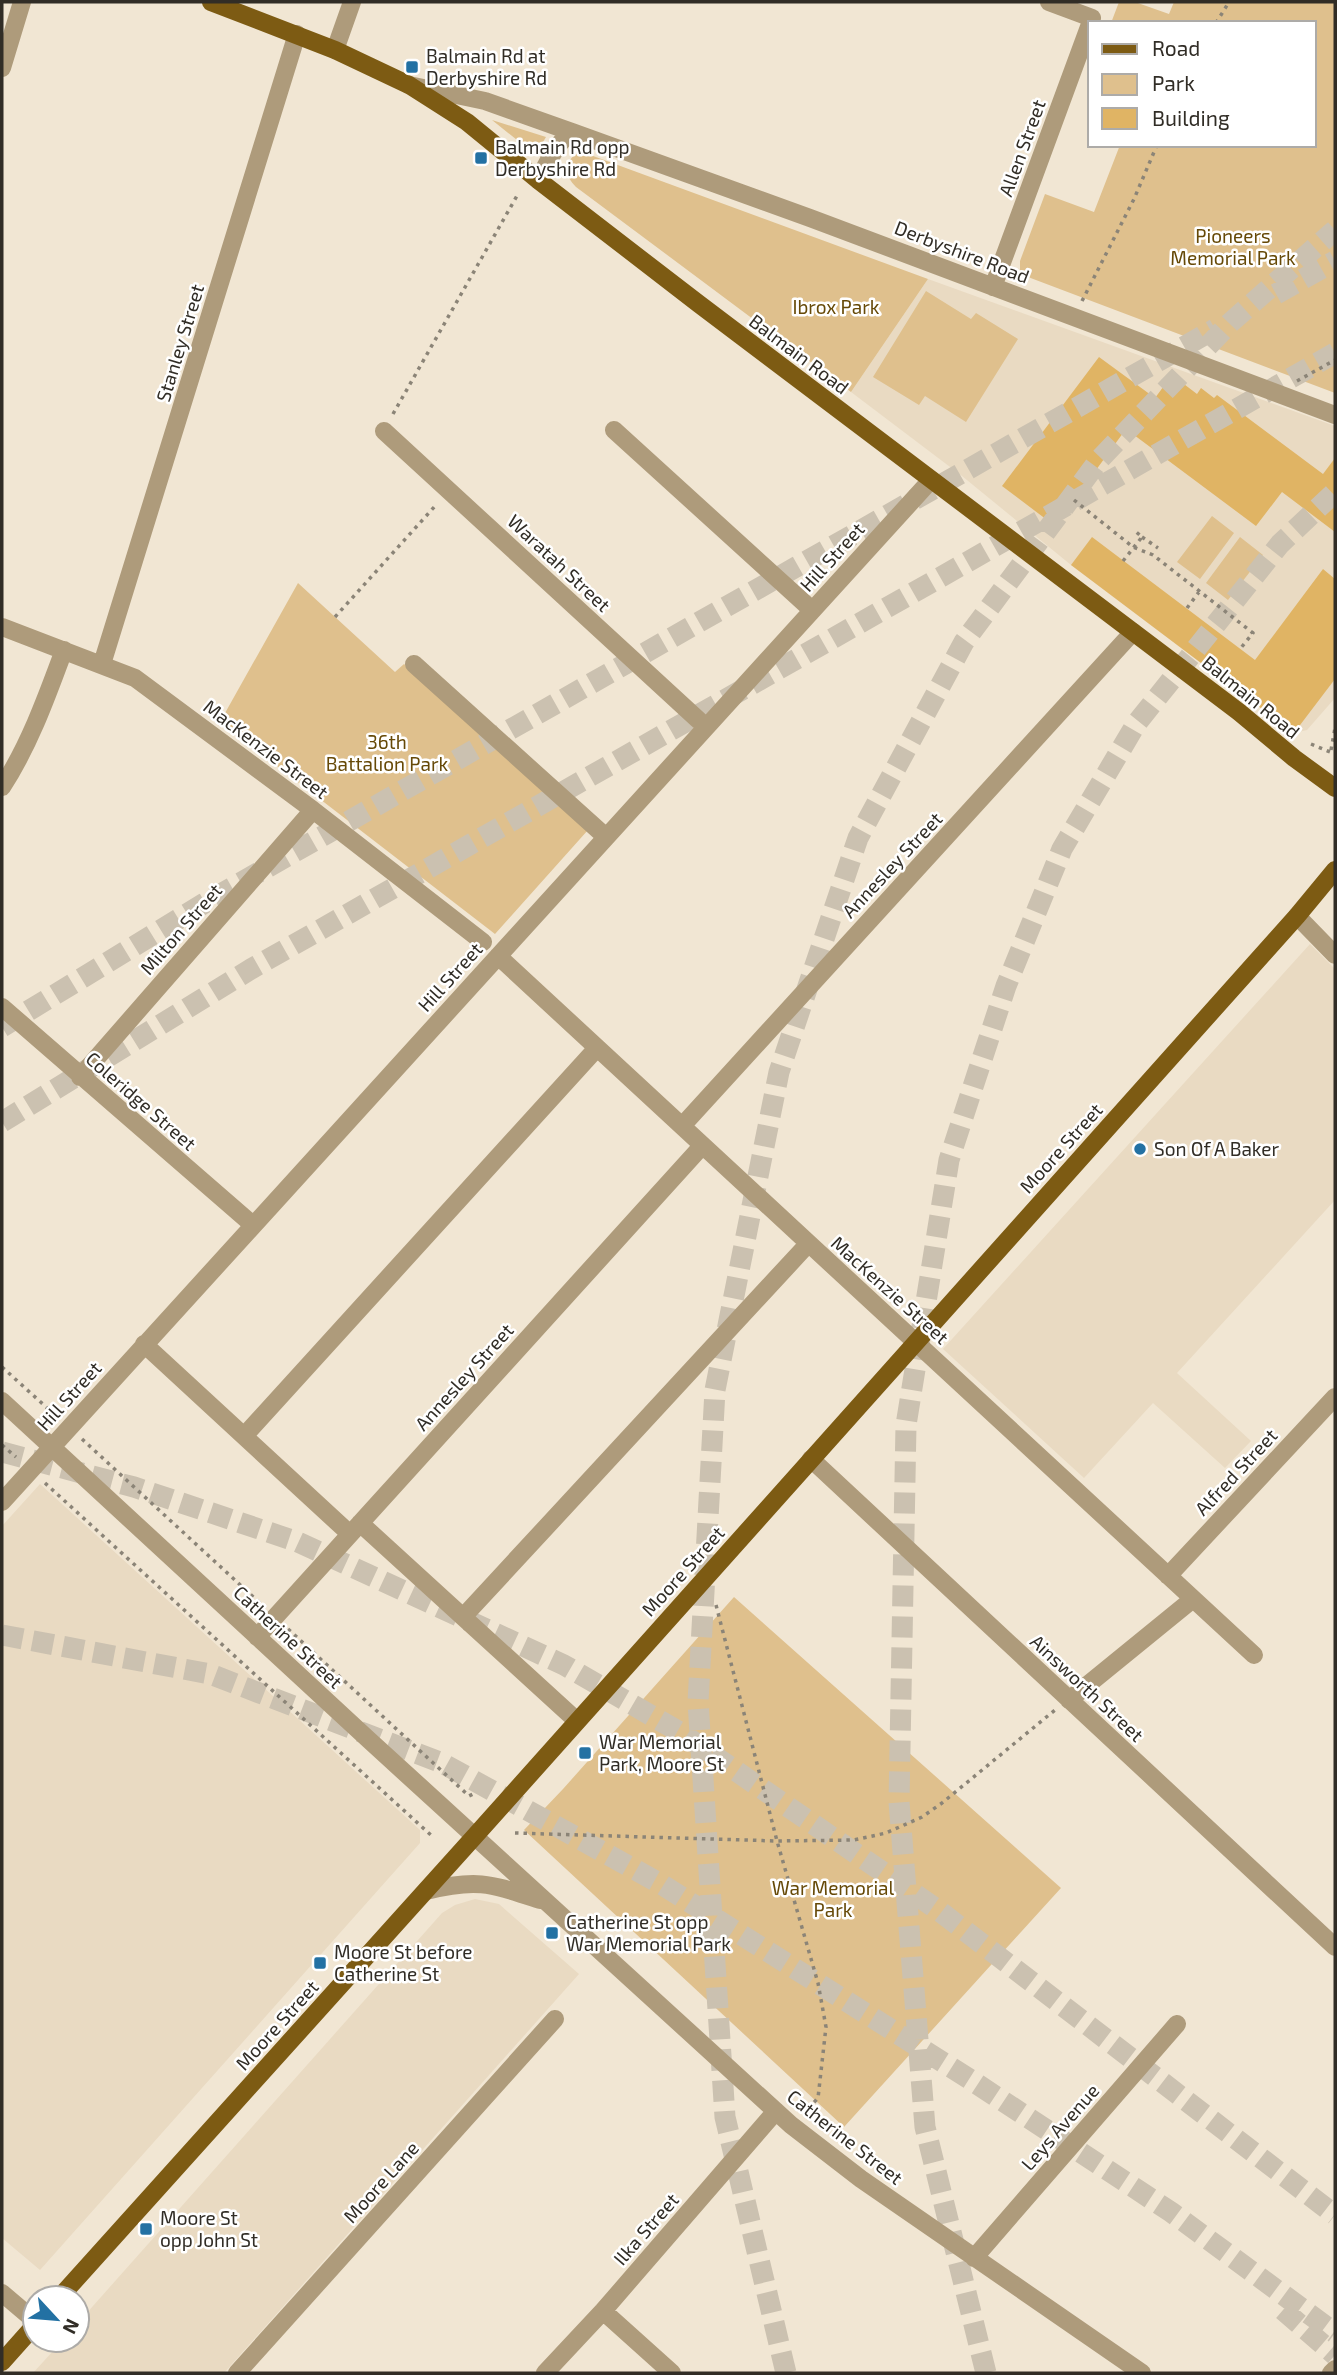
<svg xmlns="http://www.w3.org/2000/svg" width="1337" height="2375" font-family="'Exo 2',sans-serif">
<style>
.built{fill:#e9dac2}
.green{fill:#dfc08d}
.building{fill:#e0b464}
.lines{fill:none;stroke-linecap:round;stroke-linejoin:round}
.highway-tunnel{stroke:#cbc1b0;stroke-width:21;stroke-dasharray:21 10;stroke-linecap:butt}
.path{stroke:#8b8477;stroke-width:3.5;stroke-dasharray:3.5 5;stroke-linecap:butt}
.minor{stroke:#ae9b7b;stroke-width:18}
.major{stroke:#7d5b13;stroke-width:18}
.poi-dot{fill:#2371a3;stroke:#fff;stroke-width:2.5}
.labels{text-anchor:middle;stroke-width:5;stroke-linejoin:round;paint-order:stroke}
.poi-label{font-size:19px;fill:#312d26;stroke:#fff;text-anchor:start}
.street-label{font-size:19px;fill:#312d26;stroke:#fff}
.park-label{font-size:19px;fill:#664907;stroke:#fff}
</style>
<rect width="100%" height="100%" fill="#f1e6d3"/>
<path class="built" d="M928,279l407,147v272l-28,32 -13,3 -223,-168 -109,-89 -111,-84z
M1310,944l25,25v231l-158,173 74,68 -26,27 -72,-65 -69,75 -141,-129z
M40,1484l380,346v13l-380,427 -38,-32v-712z
M475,1899l24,5 80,70 -355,399h-191l30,-33h14v-16l365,-411 13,-8z"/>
<path class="green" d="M1119,2h16l34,12 5,-12h161v391l-315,-119v-13l25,-67 49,18 26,-67h194v-122h-203z
M492,120l54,17 -9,15h-5z
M580,152l5,1 343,126 -77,113 -275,-205c-12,-11 -13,-27 4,-35z
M926,291l45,28 5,-6 42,26 -52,83 -41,-26 -6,9 -46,-28z
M1212,516l22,17 -34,46 -23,-17z
M1240,537l23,18 -35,45 -22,-17z
M298,583l97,89 9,-8 184,166 -93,104 -275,-212z
M734,1597l327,291 -217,239 -320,-297 39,-41z"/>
<path class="building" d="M1099,357l56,41 17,-23 25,19 4,-6 13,10 3,-3 106,79 12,-16v74l-53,-40 -26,34 -130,-97 -71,97 -53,-40z
M1092,537l163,123 68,-91 12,10v100l-41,54 -223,-168z"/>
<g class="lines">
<path class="highway-tunnel" d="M1276,294l59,-33
M2,1027l201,-123 1012,-575
M2,1122l249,-153 1084,-616
M2,1452l132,35 164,55 266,123 114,66 260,179 397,305
M2,1635l208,39 232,89 219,121 310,196 200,132 164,121
M1283,2310l52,45
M786,2373l-61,-256 -27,-415 17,-312 64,-318 79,-234 106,-196 135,-182 131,-137 105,-93
M986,2373l-61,-246 -26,-325 7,-377 43,-265 57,-174 56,-137 74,-125 144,-180 55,-52"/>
<path class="path" d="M1216,23l13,-21
M1082,301l52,-102 23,-54
M1297,381l38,-21
M393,414l125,-220
M1074,500l59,47 20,8 100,78 -13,16
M1142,537l16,11
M1123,561l19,-24 -7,-6
M1187,608l12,-16
M335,617l101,-112
M1311,744l24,10
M1331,750l4,-22
M2,1367l54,49
M82,1439l180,166
M2,1445l14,12
M45,1483l388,354
M716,1605l61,236 41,142 8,44 -8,71 -10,11
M288,1629l181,167 6,-3
M515,1833l262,8 77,-1 32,-7 36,-16 20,-14 113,-93"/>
<path class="minor" d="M1049,2l43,16
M335,50l17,-48
M2,68l20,-66
M409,85l76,16 87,31
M538,180c10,-17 17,-36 34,-48l238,86 525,197
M993,287l97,-263
M614,430l198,180
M384,431l322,296
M2,627l133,51 178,132 170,132
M102,664l195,-630
M414,664l192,173
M2,787c27,-41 45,-91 62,-137
M1297,916l38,39
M498,956l756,699
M2,1007l251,218
M80,1077l233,-267
M682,1126l451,-494
M144,1344l206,190
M2,1401l367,339 422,385 70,54 281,194
M244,1436l353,-388
M811,1459l524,488
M2,1502l929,-1022
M360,1523l217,198
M1168,1576l167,-179
M463,1617l345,-373
M257,1637l445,-491
M1069,1700l124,-101
M426,1891c52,-13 65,-7 114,9
M974,2258l203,-234
M2,2293l33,28
M603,2311l69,62
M237,2373l318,-354
M545,2373l58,-62 173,-200
M1331,2373l4,-4"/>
<path class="major" d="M211,2l124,48 74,35 58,37 71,58 161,124 540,408 55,46 41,30
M59,2298l415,-461 823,-921 38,-46
M2,2362l33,-37"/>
</g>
<g class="poi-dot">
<rect x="405" y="60" width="14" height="14" rx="3.5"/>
<rect x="474" y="151" width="14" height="14" rx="3.5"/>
<circle cx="1140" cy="1149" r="7"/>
<rect x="578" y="1746" width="14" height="14" rx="3.5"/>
<rect x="545" y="1926" width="14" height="14" rx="3.5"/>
<rect x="313" y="1956" width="14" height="14" rx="3.5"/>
<rect x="139" y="2222" width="14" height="14" rx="3.5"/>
</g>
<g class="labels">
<g class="poi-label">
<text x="426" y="63">Balmain Rd at<tspan x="426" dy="22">Derbyshire Rd</tspan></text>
<text x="495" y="154">Balmain Rd opp<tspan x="495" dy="22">Derbyshire Rd</tspan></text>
<text x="1154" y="1156">Son Of A Baker</text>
<text x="599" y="1749">War Memorial<tspan x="599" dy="22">Park, Moore St</tspan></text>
<text x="566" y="1929">Catherine St opp<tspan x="566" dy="22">War Memorial Park</tspan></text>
<text x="334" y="1959">Moore St before<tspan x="334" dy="22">Catherine St</tspan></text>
<text x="160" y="2225">Moore St<tspan x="160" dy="22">opp John St</tspan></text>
</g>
<g class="street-label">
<text transform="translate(1022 148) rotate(-70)" y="7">Allen Street</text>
<text transform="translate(962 252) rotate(21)" y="7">Derbyshire Road</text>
<text transform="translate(180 343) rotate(-73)" y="7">Stanley Street</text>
<text transform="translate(799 354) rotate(37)" y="7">Balmain Road</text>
<text transform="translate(832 557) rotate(-48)" y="7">Hill Street</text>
<text transform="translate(559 563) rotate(43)" y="7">Waratah Street</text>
<text transform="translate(1251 697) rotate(39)" y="7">Balmain Road</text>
<text transform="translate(266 749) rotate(37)" y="7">MacKenzie Street</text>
<text transform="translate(892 865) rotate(-47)" y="7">Annesley Street</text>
<text transform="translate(181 929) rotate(-49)" y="7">Milton Street</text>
<text transform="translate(450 977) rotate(-48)" y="7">Hill Street</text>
<text transform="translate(141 1101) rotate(41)" y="7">Coleridge Street</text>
<text transform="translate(1061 1148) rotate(-48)" y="7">Moore Street</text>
<text transform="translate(890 1290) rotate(42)" y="7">MacKenzie Street</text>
<text transform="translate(464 1377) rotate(-48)" y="7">Annesley Street</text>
<text transform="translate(69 1396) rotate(-48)" y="7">Hill Street</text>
<text transform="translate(1236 1472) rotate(-47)" y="7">Alfred Street</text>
<text transform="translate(683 1571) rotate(-48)" y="7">Moore Street</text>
<text transform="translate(288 1637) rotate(43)" y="7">Catherine Street</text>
<text transform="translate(1087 1688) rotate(43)" y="7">Ainsworth Street</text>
<text transform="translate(277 2025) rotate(-48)" y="7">Moore Street</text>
<text transform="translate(1060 2127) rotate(-49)" y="7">Leys Avenue</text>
<text transform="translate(845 2137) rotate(38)" y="7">Catherine Street</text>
<text transform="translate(381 2182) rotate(-48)" y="7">Moore Lane</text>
<text transform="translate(646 2229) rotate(-49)" y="7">Ilka Street</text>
</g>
<g class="park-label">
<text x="1233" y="243">Pioneers<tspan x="1233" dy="22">Memorial Park</tspan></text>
<text x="836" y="314">Ibrox Park</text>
<text x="387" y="749">36th<tspan x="387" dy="22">Battalion Park</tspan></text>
<text x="833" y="1895">War Memorial<tspan x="833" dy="22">Park</tspan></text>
</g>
</g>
<rect width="1337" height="2375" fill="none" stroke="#312d26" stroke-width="7"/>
<rect x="1088" y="21" width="228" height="126" fill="#ffffff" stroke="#adaba8" stroke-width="2"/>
<rect x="1102" y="44" width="35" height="10" fill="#7d5b13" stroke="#adaba8" stroke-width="2"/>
<text x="1152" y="56" font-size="21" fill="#312d26">Road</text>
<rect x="1102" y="74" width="35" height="21" fill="#dfc08d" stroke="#adaba8" stroke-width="2"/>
<text x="1152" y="91" font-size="21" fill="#312d26">Park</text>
<rect x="1102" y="108" width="35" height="21" fill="#e0b464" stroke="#adaba8" stroke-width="2"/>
<text x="1152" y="126" font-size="21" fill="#312d26">Building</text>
<g transform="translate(56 2319) rotate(116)"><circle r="33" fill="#ffffff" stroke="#adaba8" stroke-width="2"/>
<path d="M0-5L12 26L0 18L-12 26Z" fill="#2371a3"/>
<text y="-10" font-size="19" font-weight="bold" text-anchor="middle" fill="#312d26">N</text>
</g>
</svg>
